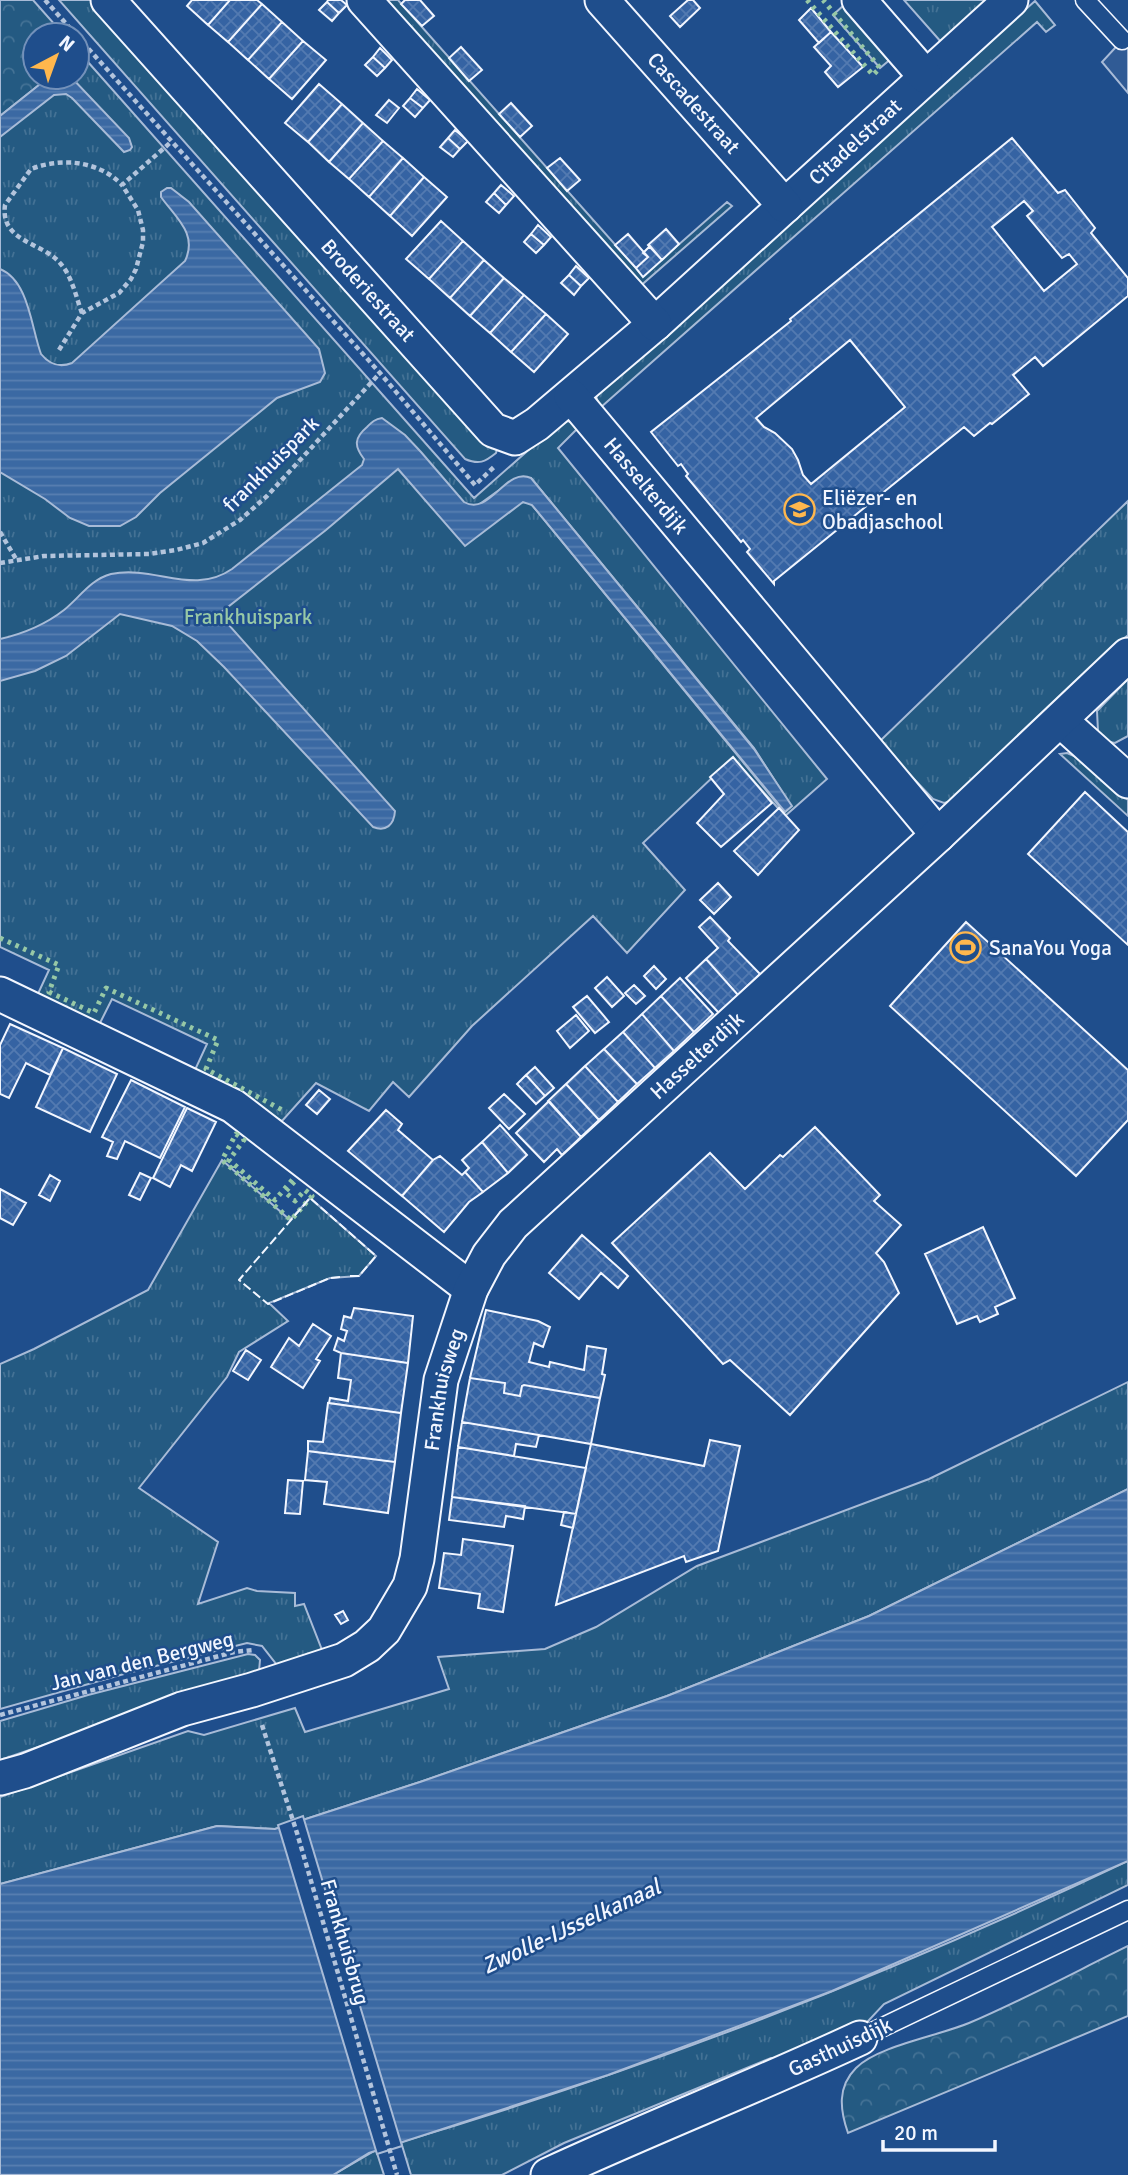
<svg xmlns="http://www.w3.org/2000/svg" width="1128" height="2175" font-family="Signika,sans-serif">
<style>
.grass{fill:url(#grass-tufts);stroke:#a8bbd7;stroke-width:2;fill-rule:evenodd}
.forest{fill:url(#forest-crowns);stroke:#a8bbd7;stroke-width:2}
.parking{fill:#305b95;stroke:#a8bbd7;stroke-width:2}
.water{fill:url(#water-rules);stroke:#a8bbd7;stroke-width:2}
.pier{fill:#1f4e8c;stroke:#a8bbd7;stroke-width:2}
.building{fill:url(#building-cross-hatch);stroke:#f2f6ff;stroke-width:2;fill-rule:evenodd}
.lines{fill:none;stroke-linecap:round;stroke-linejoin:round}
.lane-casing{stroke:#f2f6ff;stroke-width:21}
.street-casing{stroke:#f2f6ff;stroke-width:37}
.path{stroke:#b3c4dc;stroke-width:4.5;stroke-dasharray:5 3.5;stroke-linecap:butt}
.lane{stroke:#1f4e8c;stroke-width:18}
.street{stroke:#1f4e8c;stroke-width:33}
.hedge{stroke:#97c8a6;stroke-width:5;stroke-dasharray:3.5 5;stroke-linecap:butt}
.fence{stroke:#f2f6ff;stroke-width:2;stroke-dasharray:9 3.5;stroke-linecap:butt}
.labels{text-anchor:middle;stroke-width:5;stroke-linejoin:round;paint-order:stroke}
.street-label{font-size:21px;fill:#f2f6ff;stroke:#1f4e8c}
.poi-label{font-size:21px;fill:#f2f6ff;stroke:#1f4e8c;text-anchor:start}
.park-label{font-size:21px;fill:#97c8a6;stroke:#1f4e8c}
.water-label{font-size:23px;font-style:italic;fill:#f2f6ff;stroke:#1f4e8c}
</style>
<defs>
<pattern id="grass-tufts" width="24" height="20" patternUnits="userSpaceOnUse" patternTransform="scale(1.75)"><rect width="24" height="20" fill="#245a82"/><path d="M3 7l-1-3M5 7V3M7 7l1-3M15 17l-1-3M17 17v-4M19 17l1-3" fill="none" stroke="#447295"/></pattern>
<pattern id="forest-crowns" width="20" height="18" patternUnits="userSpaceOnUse" patternTransform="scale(1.75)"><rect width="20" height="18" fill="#245a82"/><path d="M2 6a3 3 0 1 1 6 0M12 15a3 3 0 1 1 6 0" fill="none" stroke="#447295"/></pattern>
<pattern id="water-rules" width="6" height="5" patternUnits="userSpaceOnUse" patternTransform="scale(1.75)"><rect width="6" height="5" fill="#3b69a3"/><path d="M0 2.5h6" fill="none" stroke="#587fb1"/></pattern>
<pattern id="building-cross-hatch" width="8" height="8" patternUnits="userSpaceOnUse" patternTransform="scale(1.75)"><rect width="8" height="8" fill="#3563a3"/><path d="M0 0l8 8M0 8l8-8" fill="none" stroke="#537ab1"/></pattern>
</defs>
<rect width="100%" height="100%" fill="#1f4e8c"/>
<path class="grass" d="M59,0h39l399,449 -1,4c-11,9 -17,12 -31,6z
M383,0h15l245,276 84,-74 5,4 -94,82z
M904,0h87l-49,43z
M1035,1l20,24 -9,7 -9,-10 -437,386 -4,-12 7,-12z
M845,4l47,54 -12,10 -47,-53z
M80,53l394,445 84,-74 10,-3 12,5 -22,22 269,331 -42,37 -52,-58 -90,85 42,47 -58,63 -34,-37 -121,110 -63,71 -16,-15 -24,29 -53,-28 -34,38 -88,-49 13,-28 -95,-45 -14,28 -62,-29 13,-28 -49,-23v-831l49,-39h28v-22zM531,478l223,270 37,58 -7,6 -252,-307 -5,-3 -50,4 36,-26z
M1128,501v134l-170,164 -14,4 -11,-4 -54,-57z
M1128,679v57l-13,7 -10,-2 -7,-10 -1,-20z
M1067,753l19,8 42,39v16l-68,-62z
M222,1160l68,60 20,-22 66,58 -17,20 -29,2 -61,25 19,18 -49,31 -12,25 -88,111 79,54 -20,62 49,-16 10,3 38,2v13l9,-2 18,46 -45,15 -15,-19 -15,-3 -123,31 -124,35v-345l34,-15 114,-59z
M1128,1382v107l-259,127 -202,80 -247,86 -145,47 -58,-3 -217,58v-87l188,-66 16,4 91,-27 10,24 144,-43 -11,-32 107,-8 51,-22 101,-61 232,-87z
M248,1654l7,1 5,5 -1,11 -259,89v-39l88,-26z
M1128,1861v24l-244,119 -27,29 -82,26 -4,-1 -207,85 -62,32h-91l-10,-33c248,-74 493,-169 727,-281z
M376,2150l8,25h-51z"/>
<path class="forest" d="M0,0h33l31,35h-29v42h14l-49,39z
M1128,1946v70l-280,117c-8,-23 -11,-46 8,-65 22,-22 82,-32 113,-45 54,-23 106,-51 159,-77z"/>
<path class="parking" d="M1128,34v59l-26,-31z"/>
<path class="water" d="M49,77h22l58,61 3,9 -2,3 -6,2 -52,-54 -6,-4 -12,1 -54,42v-21z
M167,188h4l18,14 130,147 6,24 -5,9 -43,16 -117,95 -24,24 -16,9h-31l-19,-8 -25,-19 -45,-27v-203c29,12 31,58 41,85 8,10 18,14 31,9l113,-102c13,-27 -9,-43 -24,-64v-5z
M382,418l23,17 16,17 43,50c26,15 42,-36 67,-24l223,271 38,57 -7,6 -253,-307 -9,-3 -58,44 -67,-77 -72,61 -107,84 176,197c-1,14 -9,21 -22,16l-149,-160 -27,-26 -25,-15 -52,-12 -54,42 -31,15 -35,10v-42c22,-5 46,-15 64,-29 15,-12 27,-31 47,-36 44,-9 82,22 121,-5l130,-104 2,-6c-10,-13 -10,-21 3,-32 5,-5 8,-8 15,-9z
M1128,1489v372l-296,130 -224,84 -239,78 -36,22h-333v-291l217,-58 58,3 145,-47 247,-86 202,-80z"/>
<path class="pier" d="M303,1816l99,330 -25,8 -99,-329z"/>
<path class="building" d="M192,0h38l-22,25 -21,-19z
M230,0h27l5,4 -34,38 -20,-17z
M328,0h13l6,5 -8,8 -12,-11z
M405,0h15l14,16 -12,10 -21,-22z
M688,0h5l7,8 -20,19 -10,-11z
M327,2l12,11 -7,8 -13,-11z
M262,4l20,18 -34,38 -20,-18z
M811,8l20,24 -12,11 -20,-23z
M282,22l21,19 -34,38 -21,-19z
M831,32l32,35 -25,20 -13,-15 6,-6 -17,-19z
M303,41l23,19 -34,39 -23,-20z
M461,47l21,23 -13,11 -20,-23z
M380,48l12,12 -7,8 -12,-11z
M373,57l12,11 -8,8 -12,-11z
M319,84l23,20 -34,38 -23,-19z
M417,89l13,11 -7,8 -13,-10z
M410,98l13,10 -8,9 -12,-11z
M389,100l10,8 -12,15 -11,-8z
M511,103l21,23 -12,11 -21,-23z
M342,104l21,19 -34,39 -21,-20z
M363,123l20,18 -34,38 -20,-17z
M455,130l13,11 -8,8 -12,-11z
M448,138l12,11 -7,8 -13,-10z
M1012,138l46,55 7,-3 30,38 -4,5 37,45v18l-85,70 -8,-9 -22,18 16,19 -37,30 -2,-1 -16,13 -10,-9 -190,154v3l-27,-32 3,-3 -7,-9 -2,2 -55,-66 2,-2 -7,-10 -3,2 -27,-34 140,-111 -1,-2 27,-22zM1024,201l9,10 -6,5 35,42 7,-4 8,10 -33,27 -52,-64zM850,340l55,67 -94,77 -8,-9 -5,-15 -6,-11 -17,-16 -11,-6 -8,-9z
M383,141l20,17 -34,39 -20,-18z
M403,158l21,19 -34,39 -21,-19z
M560,158l20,22 -13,11 -20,-23z
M424,177l23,20 -35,39 -22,-20z
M501,185l13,11 -8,9 -12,-12z
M494,193l12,12 -7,8 -13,-11z
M441,221l22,20 -34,38 -23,-20z
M538,225l13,12 -7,8 -13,-11z
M666,229l13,15 -17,16 -14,-15z
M531,234l13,11 -8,8 -12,-11z
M628,234l20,23 -12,11 -21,-23z
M463,241l21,19 -34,38 -21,-19z
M650,246l12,14 -19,17 -7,-9 12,-11 -5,-4z
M484,260l20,18 -34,38 -20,-18z
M576,266l13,12 -8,8 -12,-11z
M569,275l12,11 -7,9 -13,-12z
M504,278l20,17 -34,38 -20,-17z
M524,295l22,19 -35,38 -21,-19z
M546,314l22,20 -34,38 -23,-20z
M733,757l39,46 -51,44 -24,-24 27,-29 -14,-17z
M1085,792l43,40v113l-100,-91z
M779,808l20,22 -41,45 -24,-24z
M718,883l13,14 -17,17 -14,-14z
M710,917l20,21 -2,3 32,33 -22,21 -32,-36 12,-11 -19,-21z
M966,922l162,148v50l-52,56 -186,-170z
M706,959l32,36 -19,18 -33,-35z
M654,966l12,13 -10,10 -12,-13z
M607,977l17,19 -12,11 -17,-19z
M680,978l33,36 -19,18 -33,-36z
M634,985l11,11 -9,8 -11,-11z
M587,996l22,26 -14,11 -22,-26z
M661,996l33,36 -20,19 -32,-37z
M642,1014l32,37 -19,17 -32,-36z
M576,1015l13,16 -19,17 -13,-17z
M10,1024l53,24 -13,27 -24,-12 -17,35 -9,-4v-49z
M623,1032l32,36 -18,16 -33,-35z
M63,1048l54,26 -27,58 -54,-25z
M604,1049l33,35 -19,18 -33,-36z
M585,1066l33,36 -19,18 -33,-36z
M535,1067l19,21 -9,8 -19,-21z
M526,1075l19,21 -9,8 -19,-20z
M131,1080l54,27 -25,51 -35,-17 -8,18 -10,-3 6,-14 -11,-5z
M566,1084l33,36 -18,17 -33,-36z
M319,1090l11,9 -13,15 -11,-9z
M504,1094l21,20 -16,15 -20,-21z
M549,1101l32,36 -19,18 -5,-6 -13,13 -28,-29z
M187,1108l29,14 -24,49 -11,-6 -11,22 -17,-9z
M386,1110l16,14 -4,6 35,30 -31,36 -54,-45z
M500,1125l27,30 -19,18 -26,-31z
M815,1127l65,68 -6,6 27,24 -25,28 8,9 15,31 -109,122 -60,-55 -7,4 -111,-121 98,-90 35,36 35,-34 3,2z
M482,1142l26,31 -25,19 -18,-20 4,-4 -7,-8z
M440,1156l22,19 3,-3 18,20 -14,10 -25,30 -42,-36 31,-36z
M140,1173l11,5 -11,22 -11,-5z
M50,1175l10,6 -10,20 -11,-6z
M0,1189l26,14 -13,22 -13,-7z
M983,1227l32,71 -20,9 3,7 -18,8 -3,-6 -20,8 -32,-70z
M582,1235l46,41 -10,12 -17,-15 -22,26 -30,-26z
M354,1308l59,8 -5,47 -67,-10 -7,-3 4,-12 6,3 3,-10 -6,-2 3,-13 7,2z
M486,1310l52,11 12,6 -7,20 -9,-4 -5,19 20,5 1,-5 34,8 3,-24 19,3 -4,25 3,1 -5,23 -76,-13 -2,1 -2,10 -16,-3 1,-10 -35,-5z
M313,1324l18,12 -15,23 4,2 -17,27 -32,-21 18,-29 10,8z
M246,1350l15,10 -13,20 -15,-9z
M341,1353l67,10 -7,50 -72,-10 1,-5 18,3 3,-21 -13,-2z
M470,1378l35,5 -1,10 16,3 2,-10 2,-1 76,13 -9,46 -129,-22z
M328,1403l73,10 -6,49 -87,-11v-10l15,1z
M462,1422l77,13 -3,12 -20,-3 -2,12 -56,-9z
M710,1440l30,6 -22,105 -32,11 -2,-6 -128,49 35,-161 113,22z
M458,1447l128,21 -10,46 -124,-17z
M308,1451l87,11 -7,51 -64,-9 3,-22 -22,-2z
M288,1480l15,1 -3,33 -15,-1z
M452,1497l73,9 -2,13 -17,-3 -2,11 -55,-7z
M564,1512l12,2 -3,14 -12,-3z
M463,1539l50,7 -10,66 -25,-4 2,-14 -41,-6 5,-35 17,2z
M343,1611l5,9 -7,4 -6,-9z"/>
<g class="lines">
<defs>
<path id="lane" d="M1085,0l37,40
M860,2038l268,-128"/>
<g id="street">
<path id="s1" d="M108,0l385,430 22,8 22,-14 118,-100 356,-324"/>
<path d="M364,0l291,324"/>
<path id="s2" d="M602,0l183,206"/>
<path d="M859,0l66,76"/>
<path id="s3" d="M571,396l367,439"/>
<path d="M1060,720l68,61"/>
<path d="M0,994l233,112 238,183"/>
<path id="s4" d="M0,1778l25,-7 157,-62 70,-19 92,-30 23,-14 17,-16 26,-44 7,-27 24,-179 30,-91 18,-34 24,-31 425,-389 190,-180"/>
<path d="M548,2175c104,-48 209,-89 312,-137"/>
</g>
</defs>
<use href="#lane" class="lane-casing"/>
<use href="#street" class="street-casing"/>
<path class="path" d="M45,0l31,35
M77,36l303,337 95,112 19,-18
M82,313c-6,-16 -10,-37 -22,-50 -18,-21 -60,-21 -55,-58l26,-36c31,-12 68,-8 91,16
M59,350l23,-37 37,-20 12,-14 5,-10 7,-27v-12l-5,-20 -16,-25 49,-43
M0,532l16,27
M0,563l44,-7 105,-2 27,-4 27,-7 37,-23 27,-24 113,-123
M0,1715l234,-63 19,-2
M262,1725l35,108 100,342"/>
<use href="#lane" class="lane"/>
<use href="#street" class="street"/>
<path class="hedge" d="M807,0l66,75 7,-7 -57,-68
M0,938l59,27 -10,27 45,21 12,-25 112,52 -12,29 78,42
M236,1134l8,6 -15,20 46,40 18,-21 2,2 -10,11 10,9 10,-11 7,6 -21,24 -69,-60z"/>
<path class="fence" d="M340,1277l-10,1 -62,26 -29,-24 71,-82 66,58 -17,20h-12"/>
</g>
<defs>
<symbol id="school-ring" viewBox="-11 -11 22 22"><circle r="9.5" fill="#1f4e8c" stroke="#ffb74d" stroke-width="1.5"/><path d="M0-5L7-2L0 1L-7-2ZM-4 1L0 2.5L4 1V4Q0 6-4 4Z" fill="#ffb74d"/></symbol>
<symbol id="stadium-ring" viewBox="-11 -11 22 22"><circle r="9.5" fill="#1f4e8c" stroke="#ffb74d" stroke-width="1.5"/><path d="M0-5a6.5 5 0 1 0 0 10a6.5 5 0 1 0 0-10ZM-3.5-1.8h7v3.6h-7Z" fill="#ffb74d"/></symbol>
</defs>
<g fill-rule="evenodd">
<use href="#school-ring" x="782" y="492" width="35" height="35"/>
<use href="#stadium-ring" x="948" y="930" width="35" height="35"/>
</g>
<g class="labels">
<g class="street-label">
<text dy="7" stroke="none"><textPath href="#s2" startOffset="138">Cascadestraat</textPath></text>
<text dy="7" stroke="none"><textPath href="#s1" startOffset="1052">Citadelstraat</textPath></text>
<text dy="7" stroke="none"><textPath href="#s1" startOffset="390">Broderiestraat</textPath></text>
<text transform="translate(271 464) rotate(-45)" y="7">frankhuispark</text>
<text dy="7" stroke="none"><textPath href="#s3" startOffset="117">Hasselterdijk</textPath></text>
<text dy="7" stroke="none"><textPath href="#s4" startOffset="1097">Hasselterdijk</textPath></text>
<text dy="7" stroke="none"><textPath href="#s4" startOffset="665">Frankhuisweg</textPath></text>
<text transform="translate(142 1661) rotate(-14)" y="7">Jan van den Bergweg</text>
<text transform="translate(345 1942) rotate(74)" y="7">Frankhuisbrug</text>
<text transform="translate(840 2047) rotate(-25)" y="7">Gasthuisdijk</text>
</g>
<g class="poi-label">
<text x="822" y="505">Eliëzer- en<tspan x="822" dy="24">Obadjaschool</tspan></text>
<text x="989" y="955">SanaYou Yoga</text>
</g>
<g class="park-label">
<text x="248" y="624">Frankhuispark</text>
</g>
<g class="water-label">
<text transform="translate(571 1926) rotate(-25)" y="8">Zwolle-IJsselkanaal</text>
</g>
</g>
<g transform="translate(56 56) rotate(41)"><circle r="33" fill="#1f4e8c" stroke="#7391ba" stroke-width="2"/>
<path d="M0-5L12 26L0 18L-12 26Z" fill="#ffb74d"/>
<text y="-10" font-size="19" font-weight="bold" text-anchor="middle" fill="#f2f6ff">N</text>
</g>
<path d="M883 2140v10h112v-10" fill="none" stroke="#f2f6ff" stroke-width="3.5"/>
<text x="894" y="2140" font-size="21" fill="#f2f6ff" stroke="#1f4e8c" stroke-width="5" paint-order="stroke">20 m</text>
</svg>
